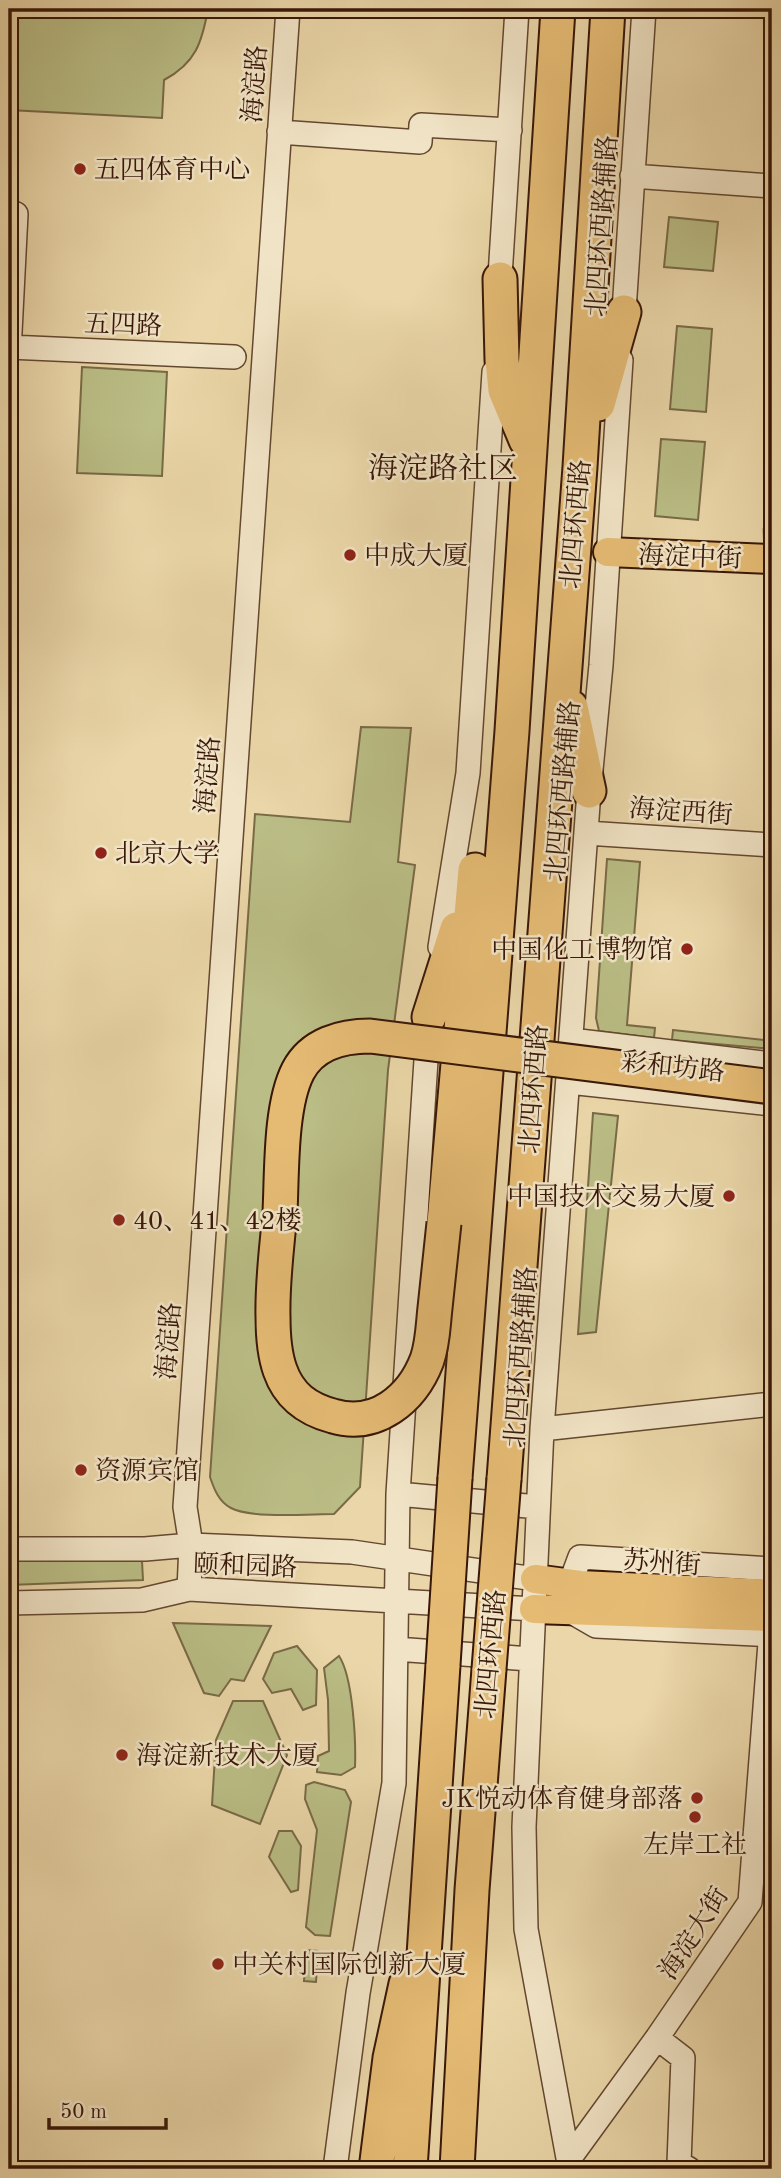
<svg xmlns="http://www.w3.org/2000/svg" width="781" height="2178" font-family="'Old Standard TT','Noto Serif SC',serif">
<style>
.green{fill:#babd85;stroke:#796a46;stroke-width:2}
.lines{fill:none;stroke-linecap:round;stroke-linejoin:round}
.minor-tunnel{stroke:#c6b088;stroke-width:23;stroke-dasharray:23 11;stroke-linecap:butt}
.minor-casing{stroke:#644730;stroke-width:26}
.major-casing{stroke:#381708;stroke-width:32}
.highway-casing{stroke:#381708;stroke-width:37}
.minor{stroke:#f1e4c6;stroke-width:23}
.major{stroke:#e5bb74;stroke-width:28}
.highway{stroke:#e5bb74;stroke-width:33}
.highway-bridge-casing{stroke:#381708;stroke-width:37;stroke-linecap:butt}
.highway-bridge{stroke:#e5bb74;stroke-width:33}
.poi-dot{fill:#8f2418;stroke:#f1e4c6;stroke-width:2.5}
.labels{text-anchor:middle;stroke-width:5;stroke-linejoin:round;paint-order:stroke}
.street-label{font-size:26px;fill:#381708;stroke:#f1e4c6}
.poi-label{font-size:26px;fill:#381708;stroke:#f1e4c6;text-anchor:start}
.quarter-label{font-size:30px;fill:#381708;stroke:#f1e4c6}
</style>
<rect width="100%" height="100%" fill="#ead6a8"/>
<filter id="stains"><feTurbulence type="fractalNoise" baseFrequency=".00286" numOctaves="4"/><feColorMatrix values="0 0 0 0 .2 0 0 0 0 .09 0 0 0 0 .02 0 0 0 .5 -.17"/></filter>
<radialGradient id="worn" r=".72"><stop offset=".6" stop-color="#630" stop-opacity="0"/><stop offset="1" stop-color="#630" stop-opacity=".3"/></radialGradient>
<path class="green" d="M9,9h199c-6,33 -12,54 -44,71l-2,38 -153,-8z
M669,217l49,5 -5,49 -49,-4z
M677,326l35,3 -6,83 -36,-3z
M82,367l85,5 -5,104 -85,-3z
M661,439l44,3 -7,78 -43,-4z
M361,727l50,1 -13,134 17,3 -27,205 -28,417 -26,27c-25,0 -82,5 -103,-6 -12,-6 -17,-19 -21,-31l45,-663 95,8z
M607,859l33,3 -13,163 28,3 -1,10 -55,-7 -3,-13z
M673,1030l99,11v8l-100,-9z
M593,1113l25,3 -22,216 -18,2z
M9,1561h133l1,19 -134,5z
M173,1623l98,3 -27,55 -13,-2 -12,17 -15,-3z
M297,1646l20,24 -1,35 -13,5 -12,-21 -19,4 -9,-14 11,-26z
M339,1656c14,21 17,85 16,111l-14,8 -24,-3 1,-16 11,-5 -1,-51 -4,-32z
M233,1701h30l24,54 -27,69 -48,-19 4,-65z
M314,1782l31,8 6,12 -21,134 -15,-1 -9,-8 11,-97 -12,-31 1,-14z
M279,1831h13l9,15 -3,44 -7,2 -22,-35z
M306,1950l12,1 -2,31 -12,-1z"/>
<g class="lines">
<path class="minor-tunnel" d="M763,540l9,-1"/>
<defs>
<path id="minor" d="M279,132l141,10 1,-17 89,5
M632,176l140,10
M499,292l18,-283
M623,326l21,-317
M9,347l225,10
M9,352l7,-138
M586,833l186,12
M440,947l28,-174 26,-401
M571,1040l201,24
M569,1082l203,22
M542,1429l230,-25
M398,1494l140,13
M9,1549h136l46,-4 161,7 183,27
M570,1584l10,-27 192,12
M189,1589l2,-44 -6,-38 103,-1498
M9,1603l133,-3 47,-11 345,20
M570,1611l26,15 176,9
M396,1649l134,10
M657,2038l26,20 -4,105 10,6
M569,2159l88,-121 93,-136 22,-285
M335,2169l23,-176 36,-210 4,-289 30,-465
M570,2169l-44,-240 -2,-102 18,-398 47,-638 12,-126 20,-305"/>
<path id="major" d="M608,552l164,7
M535,1579l45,6 192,9
M534,1609l238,8"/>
<path id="highway" d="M500,279l2,81 3,30 21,50
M598,404l26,-92
M571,707l18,84
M429,1017l28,-88
M444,1223l31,-353
M455,1478l57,-747 46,-722
M504,1479l76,-1012 28,-458
M376,2169l14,-111 16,-74
M410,2169l33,-504
M457,2169l15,-279 17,-221"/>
</defs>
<use href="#minor" class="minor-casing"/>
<use href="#major" class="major-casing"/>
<use href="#highway" class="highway-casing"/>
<use href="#minor" class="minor"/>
<use href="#major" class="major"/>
<use href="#highway" class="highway"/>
<defs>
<path id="highway-bridge" d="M444,1223c-3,28 -6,57 -9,85 -2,17 -2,35 -8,52 -15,39 -51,69 -94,56 -26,-7 -44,-20 -53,-46 -6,-17 -7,-35 -7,-53 -1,-35 4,-70 7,-105 2,-40 0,-106 18,-141 14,-27 44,-35 72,-35l402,51
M443,1665l12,-187
M489,1669l15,-190"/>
</defs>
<use href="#highway-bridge" class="highway-bridge-casing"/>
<use href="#highway-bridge" class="highway-bridge"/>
</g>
<g class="poi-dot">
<circle cx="80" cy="169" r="7"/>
<circle cx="350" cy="555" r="7"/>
<circle cx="101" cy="853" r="7"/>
<circle cx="687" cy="949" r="7"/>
<circle cx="729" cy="1196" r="7"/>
<circle cx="119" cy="1220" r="7"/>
<circle cx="81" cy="1470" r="7"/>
<circle cx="122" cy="1755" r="7"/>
<circle cx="697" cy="1798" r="7"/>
<circle cx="695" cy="1817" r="7"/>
<circle cx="218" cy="1964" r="7"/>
</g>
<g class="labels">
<g class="street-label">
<text transform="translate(254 84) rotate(-86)" y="9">海淀路</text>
<text transform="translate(601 226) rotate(-86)" y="9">北四环西路辅路</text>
<text transform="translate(123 324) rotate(2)" y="9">五四路</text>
<text transform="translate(575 524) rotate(-85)" y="9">北四环西路</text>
<text transform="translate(690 556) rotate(2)" y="9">海淀中街</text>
<text transform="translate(207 775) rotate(-86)" y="9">海淀路</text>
<text transform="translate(562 791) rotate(-85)" y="9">北四环西路辅路</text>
<text transform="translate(681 811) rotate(4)" y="9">海淀西街</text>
<text transform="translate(673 1066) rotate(6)" y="9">彩和坊路</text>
<text transform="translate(533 1089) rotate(-86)" y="9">北四环西路</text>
<text transform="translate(168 1341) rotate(-86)" y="9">海淀路</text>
<text transform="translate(520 1357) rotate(-86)" y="9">北四环西路辅路</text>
<text transform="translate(662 1562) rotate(4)" y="9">苏州街</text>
<text transform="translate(245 1565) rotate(2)" y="9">颐和园路</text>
<text transform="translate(490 1654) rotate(-85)" y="9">北四环西路</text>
<text transform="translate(693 1933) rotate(-57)" y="9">海淀大街</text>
</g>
<g class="poi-label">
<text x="94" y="178">五四体育中心</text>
<text x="364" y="564">中成大厦</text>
<text x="115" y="862">北京大学</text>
<text x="673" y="958" text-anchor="end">中国化工博物馆</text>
<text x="715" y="1205" text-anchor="end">中国技术交易大厦</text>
<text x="133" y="1229">40、41、42楼</text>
<text x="95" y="1479">资源宾馆</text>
<text x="136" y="1764">海淀新技术大厦</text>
<text x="683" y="1807" text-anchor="end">JK悦动体育健身部落</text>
<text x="695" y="1853" text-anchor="middle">左岸工社</text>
<text x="232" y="1973">中关村国际创新大厦</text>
</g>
<g class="quarter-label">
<text x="443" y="478">海淀路社区</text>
</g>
</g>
<rect width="781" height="2178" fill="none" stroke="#ead6a8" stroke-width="35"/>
<rect x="10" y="10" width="760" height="2157" fill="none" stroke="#381708" stroke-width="3.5"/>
<rect x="18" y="18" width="746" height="2143" fill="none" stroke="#381708" stroke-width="2"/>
<path d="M49 2118v10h117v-10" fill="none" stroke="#381708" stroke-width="3.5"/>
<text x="60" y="2118" font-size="21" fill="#381708" stroke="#f1e4c6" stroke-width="5" paint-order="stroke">50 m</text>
<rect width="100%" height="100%" filter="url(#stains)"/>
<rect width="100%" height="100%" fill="url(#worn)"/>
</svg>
